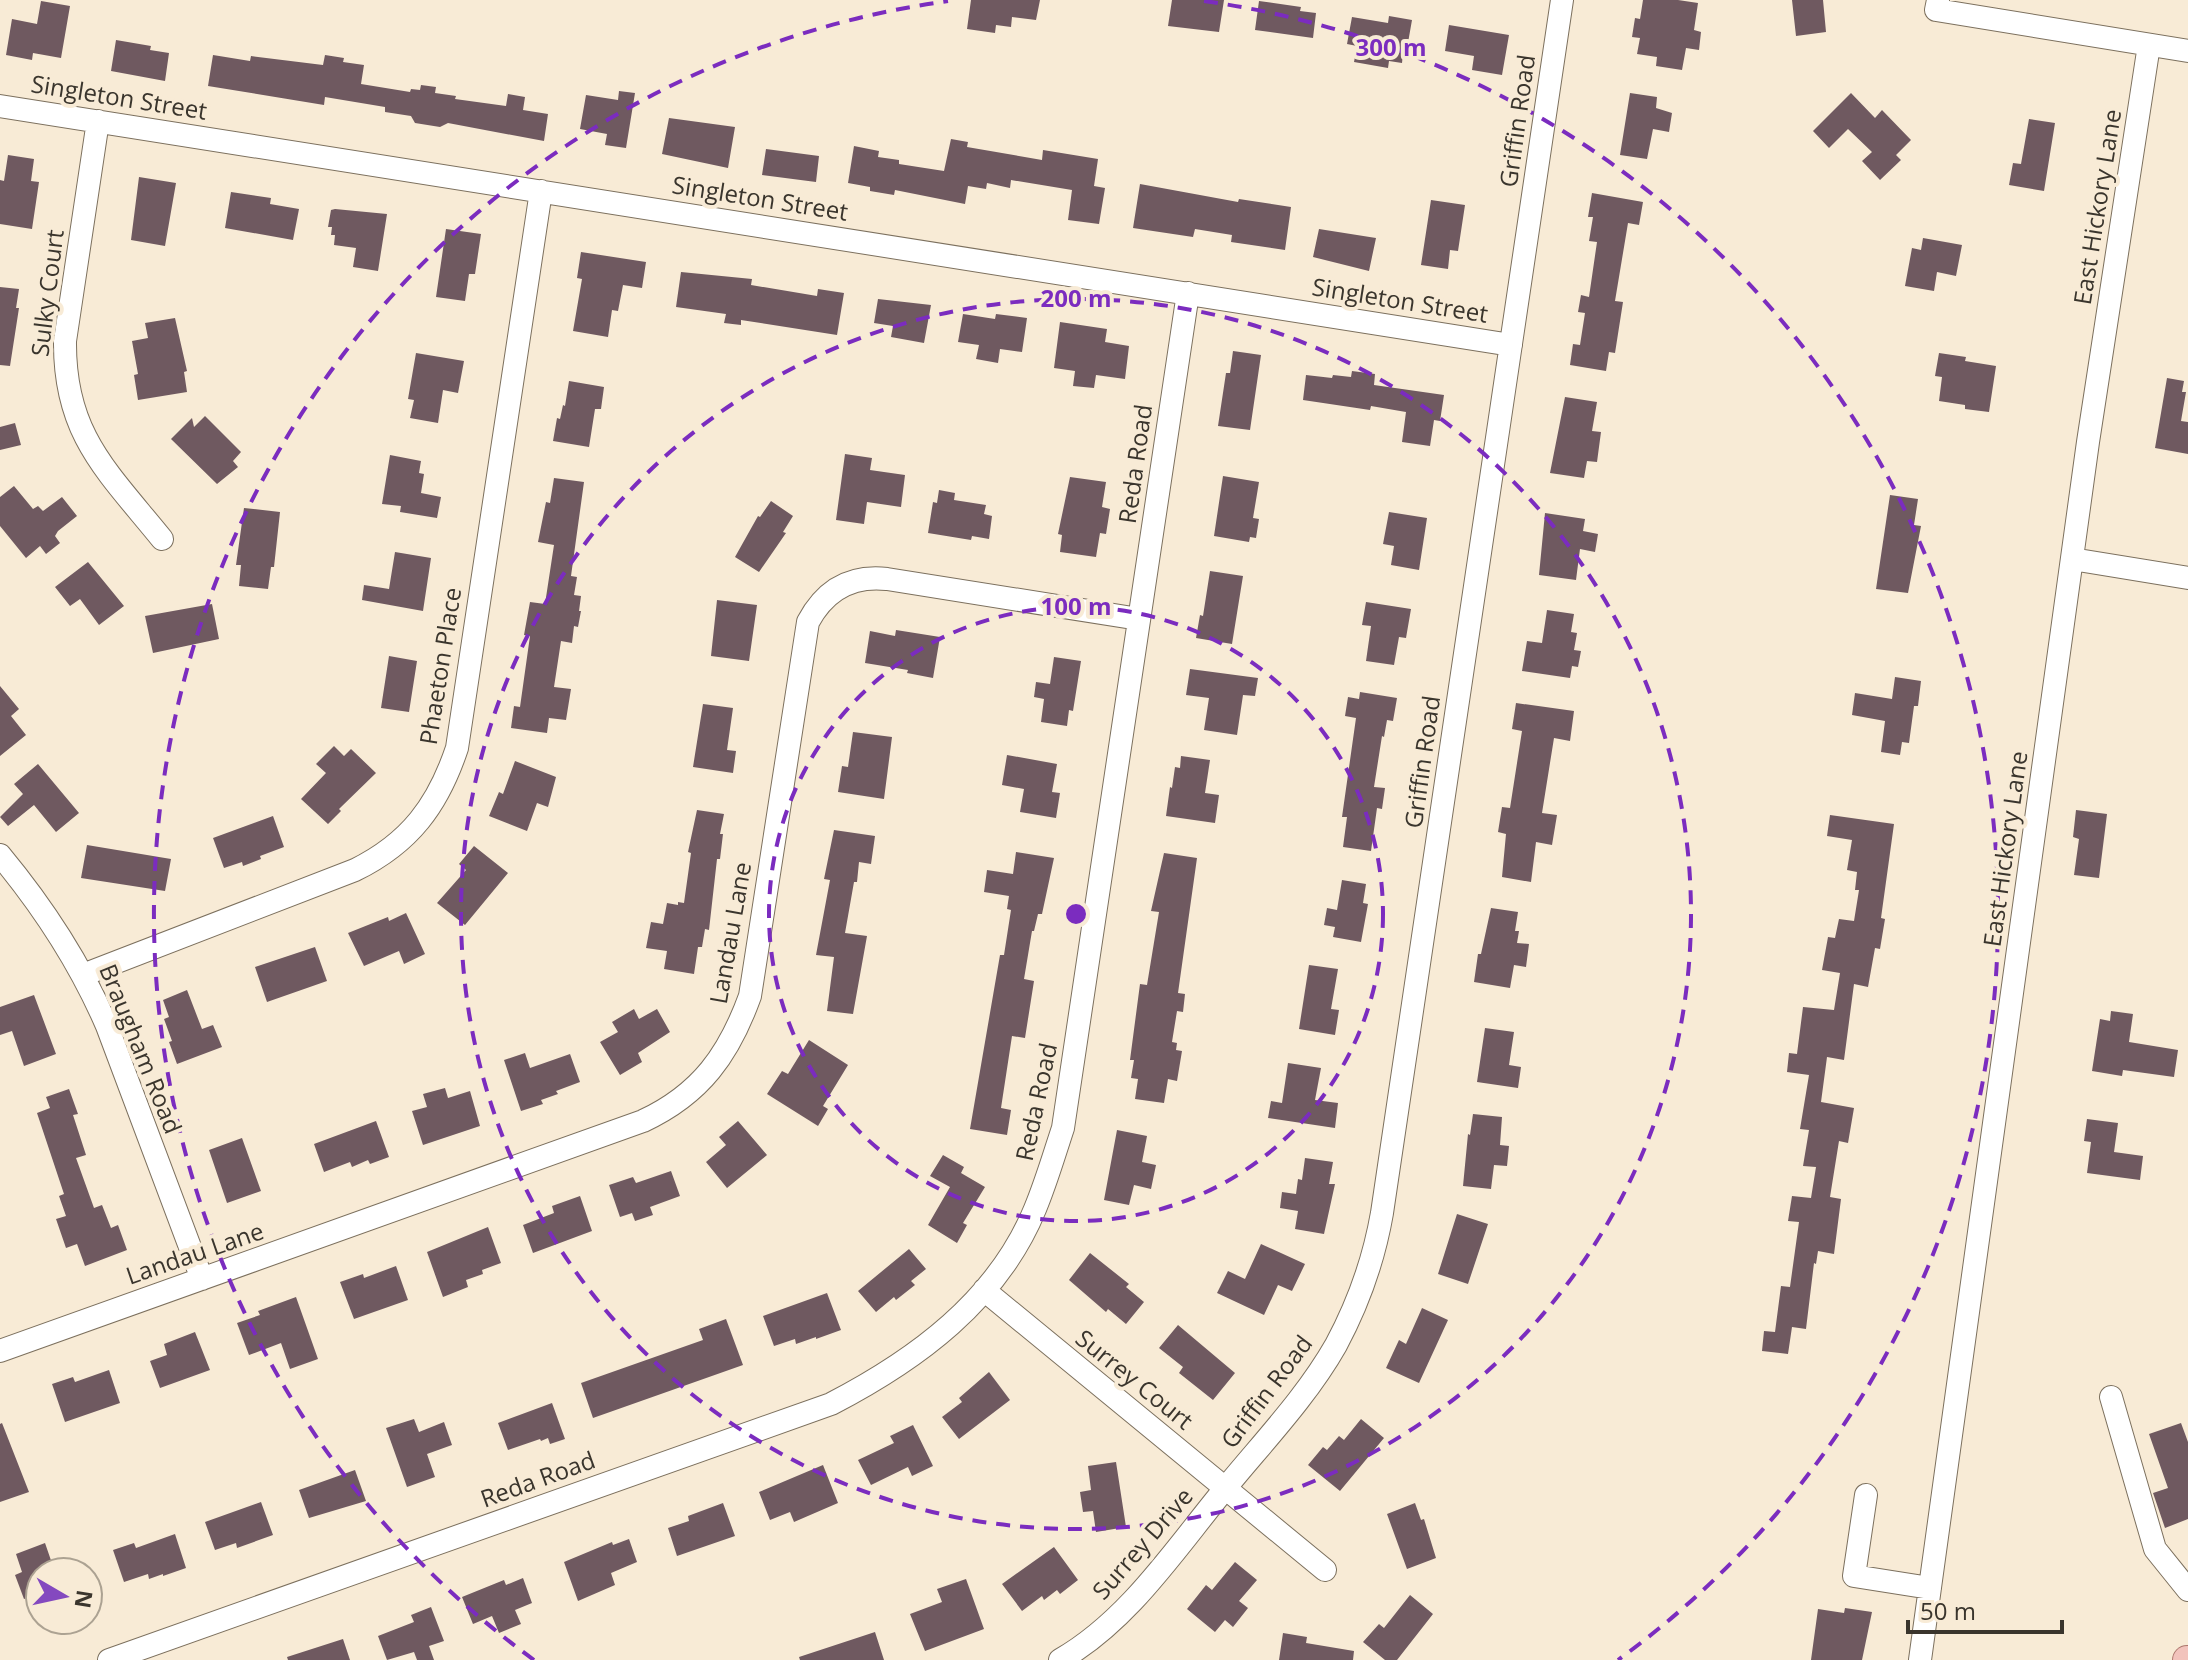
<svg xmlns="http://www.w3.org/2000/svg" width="2188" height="1660" font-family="'Open Sans',sans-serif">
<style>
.building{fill:#6f5960}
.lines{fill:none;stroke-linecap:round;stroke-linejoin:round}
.minor-casing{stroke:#7c705e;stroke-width:24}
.major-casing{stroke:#ac776d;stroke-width:30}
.minor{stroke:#fff;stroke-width:22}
.major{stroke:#f2c3bc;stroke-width:28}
.ring{fill:none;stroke:#7b2cbf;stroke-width:4;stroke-dasharray:14 10}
.labels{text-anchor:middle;stroke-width:8;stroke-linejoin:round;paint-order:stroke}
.street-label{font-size:24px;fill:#3a352d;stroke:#f8ebd6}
.centre{fill:#7b2cbf;stroke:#f8ebd6;stroke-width:4}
.ring-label{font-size:24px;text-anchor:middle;font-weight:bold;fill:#7b2cbf;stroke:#f8ebd6;stroke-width:8;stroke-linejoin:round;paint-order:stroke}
</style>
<rect width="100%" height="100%" fill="#f8ebd6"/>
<path class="building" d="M971,0h69l-4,20 -24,-3 -1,10 -15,-2 -1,8 -28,-4z
M1172,0h52l-5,32 -51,-6z
M1643,0h35l20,3 -4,27 7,2 -2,18 -13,-2 -4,22 -26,-4 1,-9 -20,-3 3,-16 -8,-1 3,-19 5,1z
M1792,0h31l3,32 -30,4z
M41,1l29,5 -9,52 -28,-5 -1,7 -26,-5 6,-36 25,5z
M1259,1l42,6 -1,4 16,2 -3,25 -58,-8z
M1389,16l23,4 -6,34 -3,-1 -1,10 -13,-2 -1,7 -34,-6 3,-16 -10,-2 5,-27 36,6z
M1449,25l60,10 -7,40 -30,-5 2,-14 -29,-5z
M116,40l35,6 -1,4 19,3 -4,28 -54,-10z
M213,55l37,6 1,-5 72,9 2,-10 19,3 -1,4 21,3 -3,19 49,8 1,-3 9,1 1,-5 15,2 -1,6 21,3 -1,3 51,7 2,-12 17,3 -2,13 25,4 -4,27 -96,-18 -8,4 -25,-4 -4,-7 -26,-4v-5l-60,-10 -1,8 -116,-19z
M619,91l16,2 -9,55 -21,-3 2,-11 -27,-5 6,-34 32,5z
M1630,93l27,4 -1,11 16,5 -3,19 -16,-3 -6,30 -27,-4z
M1851,93l24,25 7,-8 29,30 -15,15 5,5 -21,20 -18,-19 10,-9 -24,-23 -19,19 -16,-17z
M669,118l66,9 -7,41 -66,-14z
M2029,119l26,4 -11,68 -35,-6 4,-22 8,1z
M951,139l17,3 -1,5 75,13 1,-10 55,9 -4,27 11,2 -6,36 -31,-4 4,-30 -61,-10 -1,8 -23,-5 -1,6 -18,-3 -3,18 -70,-14 -1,5 -24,-4v-4l-22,-4 6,-37 25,5 -1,6 21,3v4l45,7z
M766,149l53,7 -3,26 -54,-7z
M8,155l26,4 -3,22 8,1 -7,47 -32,-5v-44l4,1z
M139,177l37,6 -11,63 -34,-6z
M1140,184l98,18 1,-3 52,8 -6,43 -54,-8 1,-7 -37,-6 -2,8 -60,-9z
M231,192l40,6 -1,6 29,5 -6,31 -68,-12z
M1592,193l51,9 -4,23 -11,-2 -13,78 8,1 -8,51 -6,-1 -3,19 -36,-6 3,-21 7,1 5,-32 -7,-1 3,-17 8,2 8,-55 -8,-1 4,-24h-5z
M1431,200l34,5 -7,46 -8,-1 -2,19 -27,-4z
M335,209l52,5 -9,57 -25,-4 3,-19 -22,-3 1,-10h-4l1,-8h-4l3,-17z
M446,229l35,5 -6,40h-6l-4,27 -29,-4z
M1319,229l57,9 -7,33 -56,-14z
M1923,238l39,7 -6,31 -19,-4 -3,19 -29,-5 7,-38 9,2z
M581,252l65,10 -4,26 -19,-3 -5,26 -6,-1 -4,27 -35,-6 9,-52 -5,-1z
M681,272l71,7 -1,6 66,11 1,-7 26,4 -7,42 -96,-15v5l-17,-2 2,-9 -50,-7z
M0,287l19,2 -3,19h3l-9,58 -10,-1z
M878,299l53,6 -7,38 -33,-6 2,-11 -19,-3z
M963,314l32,5 1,-5 31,4 -5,34 -22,-3 -2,14 -22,-4 3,-14 -21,-3z
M175,318l12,53 -3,1 3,20 -49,8 -4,-25 4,-1 -6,-33 16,-3 -3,-15z
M1060,322l47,7 -2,13 24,4 -4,33 -29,-4 -2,13 -21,-2 2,-15 -21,-3z
M1233,351l28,4 -11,75 -32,-4 8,-53h4z
M416,353l48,8 -6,32 -15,-3 -5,33 -28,-5 4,-18 -6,-1z
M1939,353l27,4 -1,4 31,5 -7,46 -24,-3v-4l-26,-4 3,-24 -7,-1z
M1352,371l23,3 -1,11 70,10 -4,26 -6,-1 -4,26 -28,-4 4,-30 -35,-6 -1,4 -67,-10 3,-25 26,3 1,-3 18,2z
M2167,378l17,3 -2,11h4l-5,29 7,1v32l-33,-6z
M569,381l35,6 -3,22h-6l-6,38 -36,-6 4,-23 3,1 3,-14 2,1z
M1565,397l32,5 -5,29 9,1 -4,30 -10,-1 -3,17 -34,-5z
M205,416l36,36 -8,9 5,6 -21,17 -46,-45 21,-21 2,9z
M15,423l6,22 -21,5v-23z
M845,454l27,4 -2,12 35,5 -4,32 -34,-5 -3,22 -28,-4z
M390,455l31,6 -2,12 5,1 -3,19 20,4 -4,21 -37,-6 1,-6 -19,-2z
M1223,476l36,6 -6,36 6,1 -3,19 -6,-1 -1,5 -35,-6z
M1070,477l36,5 -4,25 8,2 -4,25 -6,-1 -4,24 -36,-5 2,-17 -4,-1z
M554,478l30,4 -13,94 6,1 -3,18 7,1 -2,15h2l-3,16 -4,-1 -2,17 -11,-2 -7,46 17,2 -5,31 -17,-2 -2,15 -36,-5 3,-22 6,1 10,-71 -6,-1 6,-33 15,2 9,-59 -16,-3 8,-40 4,1z
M14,486l19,23 5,-3 5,5 19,-14 15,19 -19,15 -3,5 5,7 -14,11 -6,-8 -14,12 -26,-32v-29z
M939,490l16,3 -1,7 32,5 -2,9 8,2 -3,23 -17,-3 -1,4 -43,-7 5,-31 4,1z
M1890,495l28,4 -4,26 7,1 -13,67 -32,-4z
M771,501l22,15 -10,16 3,1 -27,39 -24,-15 23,-41 2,1z
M244,508l36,4 -6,55h-3l-3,22 -29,-3 2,-21h-5z
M1389,512l38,6 -8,52 -28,-5 3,-19 -11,-2z
M1545,513l40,6 -2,12 15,3 -3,18 -15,-3 -4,31 -37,-5z
M395,552l36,6 -8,53 -61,-11 2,-15 25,4z
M88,562l36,44 -25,19 -19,-26 -10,7 -15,-19z
M1210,571l33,5 -11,68 -36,-6 4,-23 3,1z
M717,600l40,5 -8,56 -38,-5z
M1366,602l45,7 -5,29 -7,-1 -5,28 -28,-4 5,-35 -9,-1z
M212,604l7,35 -66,14 -8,-37z
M1547,610l27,4 -3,18 6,1 -3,17 7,1 -3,16 -6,-1 -2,12 -48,-7 5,-30 15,2z
M896,630l44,7 -7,41 -26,-5 1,-3 -43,-7 5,-32 25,5z
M389,656l28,5 -8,51 -28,-4z
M1054,657l27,4 -8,50 -4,-1 -2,16 -26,-4 3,-23 -10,-2 2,-15 14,2z
M1190,669l68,9 -3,18 -12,-1 -6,40 -33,-5 5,-32 -23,-3z
M1895,677l26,4 -3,25h-4l-5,37 -7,-1 -2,13 -19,-3 4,-31 -33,-6 3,-22 37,6z
M0,686l19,23 -8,7 15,19 -26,21z
M1360,692l37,6 -4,23 -6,-1 -3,17 -2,-1 -8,51 11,1 -3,21 -5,-1 -6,43 -28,-4 4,-30h-5l14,-99 -11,-2 3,-19 11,2z
M1516,703l58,8 -4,30 -16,-3 -12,75 15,2 -5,30 -16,-3 -5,40 -29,-5 4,-43 -8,-2 4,-25 8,1 12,-77 -10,-2z
M703,704l30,4 -6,42 9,1 -3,22 -40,-6z
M853,732l39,5 -8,62 -46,-7 4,-26 6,1z
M334,746l10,10 7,-7 25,24 -37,36 2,2 -13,13 -27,-25 25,-26 -10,-9z
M1007,755l50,9 -5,28 8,1 -4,25 -36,-6 4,-23 -22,-4z
M1181,756l29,4 -5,33 14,2 -4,28 -49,-7 4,-29 2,1 3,-21 5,1z
M515,761l41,16 -8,30 -11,-4 -10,28 -38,-15 10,-24 4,2z
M38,764l41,49 -23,19 -22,-27 -26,21 -8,-9 23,-23 -9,-10z
M697,810l27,4 -4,20h3l-3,25h-3l-8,71 -4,-1 -3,18h-4l-4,27 -30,-5 3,-18 -21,-3 5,-26 12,2 4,-21 11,2v-3l6,1 7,-50 -3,-1z
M2076,810l31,4 -8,64 -25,-3 5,-36 -6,-2z
M1830,815l64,9 -13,94 4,1 -5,30 -5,-1 -7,39 -14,-3 -10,76 -17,-3 -6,45 33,6 -6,35 -9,-2 -9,56 11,2 -7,55 -16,-3 -2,13 -2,-1 -8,66 -14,-2 -4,27 -26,-3 2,-20 11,1 6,-46 9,1 9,-65 -11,-1 4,-25 19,2 5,-31 -13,-1 6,-36 -9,-1 9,-54 -22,-3 2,-19 8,1 6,-47 31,3 6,-37 -18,-3 6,-33 7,1 4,-19 15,2 5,-31h-4l2,-18 -10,-2 5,-30 -25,-4z
M273,816l11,31 -24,9 1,3 -18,7 -1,-4 -18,6 -11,-30z
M834,830l41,6 -4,28 -12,-2 -2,20h-3l-9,51 22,3 -14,78 -26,-3 7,-54 -18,-2 14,-75 -6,-1z
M87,845l84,14 -6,32 -84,-13z
M474,846l34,27 -43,52 -28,-22 29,-33 -7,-6z
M1016,852l38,6 -12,56h-4l-4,17h-2l-8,48 10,2 -9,57 -13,-2 -11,72 10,2 -4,25 -37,-6 30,-174h4l7,-45 -4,-1 2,-13 -25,-4 3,-22 26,4z
M1164,853l33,5 -19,135 7,1 -2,18 -6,-1 -5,31 5,1 -1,7 6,1 -5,30 -9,-2 -4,24 -29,-4 3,-20 -7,-1 3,-18h-4l10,-76 7,1 12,-73 -8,-1z
M1342,880l24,4 -3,19 5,1 -7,38 -28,-5 2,-10 -11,-2 3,-17 10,2z
M1491,908l27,4 -3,19h4l-2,12 12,1 -3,23 -12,-2 -4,23 -36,-6 4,-28h3z
M406,913l19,41 -21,10 -5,-13 -35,15 -16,-33 40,-16 1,4z
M315,947l12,34 -60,21 -12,-35z
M1309,965l29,4 -7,40 8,1 -4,25 -36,-6z
M187,990l15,39 11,-4 9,22 -45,17 -8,-22 3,-1 -8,-22 5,-2 -6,-17z
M34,995l22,59 -32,12 -12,-35 -12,4v-28z
M634,1009l5,10 18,-10 13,23 -32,21 4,9 -22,13 -20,-33 18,-10 -6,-10z
M2111,1011l22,3 -4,28 49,8 -4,27 -51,-7 -1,6 -30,-5 8,-52 10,2z
M1485,1028l29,4 -5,33 12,2 -3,21 -41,-6z
M809,1040l39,25 -25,41 5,3 -10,17 -51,-32 15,-23 6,3z
M525,1053l5,15 40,-14 10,28 -24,9 2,3 -17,6 2,4 -22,7 -17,-51z
M1288,1063l33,5 -6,32 23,3 -3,25 -67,-10 3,-17 11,2z
M445,1088l3,10 22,-7 10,35 -57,19 -11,-34 15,-4 -4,-13z
M69,1089l9,25 -5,1 13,40 -10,3 18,50 8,-3 9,23 7,-3 9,25 -42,16 -8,-22 -11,4 -10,-29 10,-3 -7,-20 5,-2 -27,-81 13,-5 -4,-11z
M1473,1114l29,3 -2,28 9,1 -2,20 -13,-1 -3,24 -28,-3 5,-52 2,1z
M2087,1119l31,4 -4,29 29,4 -3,24 -53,-7 4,-31 -7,-1z
M376,1121l13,36 -19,7 -2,-4 -16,7 -2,-5 -26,10 -10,-28z
M738,1121l29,34 -40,33 -21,-26 20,-17 -7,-8z
M1117,1130l30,6 -5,26 14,3 -5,24 -17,-4 -5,20 -25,-5z
M242,1138l19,53 -34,12 -18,-53z
M943,1155l21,12 -3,6 24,14 -22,36 4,2 -10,18 -29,-18 22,-38 -20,-11z
M1305,1158l28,4 -4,22h6l-11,50 -29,-5 3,-18 -18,-3 2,-16 14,2 2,-15 4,1z
M671,1171l9,25 -30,11 3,8 -18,6 -3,-8 -12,4 -11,-32 24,-8 3,6z
M580,1196l12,35 -59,22 -10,-28 31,-12 -2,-7z
M1457,1214l31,10 -20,60 -30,-10z
M488,1227l13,36 -19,7 1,4 -17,6 2,7 -25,10 -16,-45z
M1261,1244l44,20 -13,27 -14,-6 -14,30 -47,-22 11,-22 17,8z
M909,1249l17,20 -15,12 4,4 -19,15 -2,-3 -18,15 -18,-21z
M1090,1253l39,31 -3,3 18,15 -18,22 -18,-15 -2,3 -37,-32z
M396,1266l12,34 -54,19 -14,-37 23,-8 1,4z
M827,1293l14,37 -25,9v-2l-20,7 -1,-5 -21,7 -11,-30z
M296,1297l22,62 -28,10 -9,-26 -32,12 -12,-32 23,-8 -2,-4z
M1422,1308l26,12 -29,63 -33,-15 13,-28 7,4z
M726,1319l17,46 -150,53 -12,-35 122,-43 -4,-11z
M1178,1325l57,48 -22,27 -34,-27 4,-6 -24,-19z
M195,1332l15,38 -50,18 -10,-27 17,-6 -3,-11z
M109,1370l11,33 -55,19 -13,-38 21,-7 2,5z
M989,1372l21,28 -51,39 -17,-22 20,-15 -3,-4z
M552,1403l13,36 -15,5 -2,-6 -7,3 -1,-2 -32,11 -10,-27z
M414,1419l5,13 25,-10 8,23 -25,9 8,23 -28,10 -21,-59z
M1361,1419l23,19 -44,53 -32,-26 15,-18 4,3 12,-14 5,4z
M2,1423l27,69 -29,10v-78z
M2181,1423l7,19v77l-23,9 -12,-35 15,-5 -19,-54z
M913,1425l20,41 -21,10 -4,-9 -37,18 -13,-25 36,-17 -4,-7z
M1116,1462l10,65 -30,5 -3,-21 -10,1 -3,-20 11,-2 -3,-24z
M823,1465l15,38 -44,19 -4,-10 -20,8 -11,-28z
M355,1470l11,31 -57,17 -10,-28z
M261,1502l12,33 -36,13 -1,-5 -21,7 -10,-28z
M723,1503l12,33 -58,20 -9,-28 21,-7 -1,-5z
M1415,1503l6,17 3,-1 12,39 -29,11 -20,-55z
M175,1534l11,34 -23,8v-2l-14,5 -1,-5 -24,8 -11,-32 21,-7 2,5z
M629,1539l8,23 -26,11 4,12 -37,16 -14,-39 48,-20 1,3z
M45,1543l10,29h-15v21l-16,6 -9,-24 7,-3 -6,-18z
M1054,1547l24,33 -18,14 -3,-4 -13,10 -2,-4 -20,15 -20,-27z
M1235,1562l22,18 -18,21 9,7 -15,19 -8,-7 -10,12 -28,-23 19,-24 6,5z
M523,1578l9,25 -17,7 6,14 -22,9 -7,-17 -19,8 -11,-27 42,-17 2,5z
M966,1579l18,50 -59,22 -15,-37 32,-12 -5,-13z
M1410,1595l23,19 -36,46h-12l-22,-18 16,-18 5,4z
M431,1607l13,34 -15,5 5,14h-17l-3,-8 -27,8 -9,-24 36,-14 -3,-7z
M1845,1608l27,4 -10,48h-51l7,-51 26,4z
M875,1632l9,28h-84l-1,-3z
M1283,1633l24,4 -1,6 48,8 -1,9h-74z
M343,1639l7,21h-62l-1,-3z"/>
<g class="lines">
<defs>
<path id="minor" d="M1938,0l-2,10 252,41
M0,106l1511,239
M98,121l-33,220c-1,93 42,130 97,198
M2072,559l116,19
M0,855c44,53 80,108 107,171l95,253
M83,975l272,-105c55,-27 83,-65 102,-122l84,-557
M984,1290l341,280
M0,1351l643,-230c58,-27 86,-67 107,-125l58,-374c17,-32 43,-47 79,-43l252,40
M2111,1397l44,152 33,41
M1866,1495l-12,81 76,12
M109,1660l722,-256c85,-44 166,-103 204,-195 11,-26 19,-54 28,-81l125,-835
M1060,1660c70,-40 117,-114 168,-175 37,-45 79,-89 108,-140 22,-41 38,-86 46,-132l180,-1213
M1920,1660l168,-1218 61,-397"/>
<path id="major" d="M2187,1660h1"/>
</defs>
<use href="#minor" class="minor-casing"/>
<use href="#major" class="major-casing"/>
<use href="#minor" class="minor"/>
<use href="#major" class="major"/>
</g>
<g class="ring">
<circle cx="1076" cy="914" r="307"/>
<circle cx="1076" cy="914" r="615"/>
<path d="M534 1660A922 922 0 0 1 948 1M1204 1A922 922 0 0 1 1618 1660"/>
</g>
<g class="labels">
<g class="street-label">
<text transform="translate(119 98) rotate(9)" y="8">Singleton Street</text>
<text transform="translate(1518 121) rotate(-82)" y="8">Griffin Road</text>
<text transform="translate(760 199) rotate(9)" y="8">Singleton Street</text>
<text transform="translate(2098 207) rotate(-81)" y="8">East Hickory Lane</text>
<text transform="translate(48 293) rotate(-83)" y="8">Sulky Court</text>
<text transform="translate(1400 301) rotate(9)" y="8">Singleton Street</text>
<text transform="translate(1136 464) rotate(-82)" y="8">Reda Road</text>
<text transform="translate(441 666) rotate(-81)" y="8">Phaeton Place</text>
<text transform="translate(1423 762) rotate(-82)" y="8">Griffin Road</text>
<text transform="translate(2006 849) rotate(-82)" y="8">East Hickory Lane</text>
<text transform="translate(731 933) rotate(-80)" y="8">Landau Lane</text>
<text transform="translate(140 1049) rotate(68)" y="8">Braugham Road</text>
<text transform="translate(1037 1102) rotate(-78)" y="8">Reda Road</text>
<text transform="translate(195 1254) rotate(-19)" y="8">Landau Lane</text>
<text transform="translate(1134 1380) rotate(39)" y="8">Surrey Court</text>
<text transform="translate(1267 1392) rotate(-53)" y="8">Griffin Road</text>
<text transform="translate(538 1480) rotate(-20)" y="8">Reda Road</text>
<text transform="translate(1143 1544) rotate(-49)" y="8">Surrey Drive</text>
</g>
</g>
<circle cx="1076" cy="914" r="12" class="centre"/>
<g class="ring-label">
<text x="1391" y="56">300 m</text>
<text x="1076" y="307">200 m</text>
<text x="1076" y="615">100 m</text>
</g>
<g transform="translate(64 1596) rotate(99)"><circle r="38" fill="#f8ebd6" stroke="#aca292" stroke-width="2"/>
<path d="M0-6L14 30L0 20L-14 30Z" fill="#8449bf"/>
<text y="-12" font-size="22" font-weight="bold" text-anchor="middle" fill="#3a352d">N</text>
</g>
<path d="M1908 1620v12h154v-12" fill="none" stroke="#3a352d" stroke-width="4"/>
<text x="1920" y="1620" font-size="24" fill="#3a352d" stroke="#f8ebd6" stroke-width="6" paint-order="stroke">50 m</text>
</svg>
